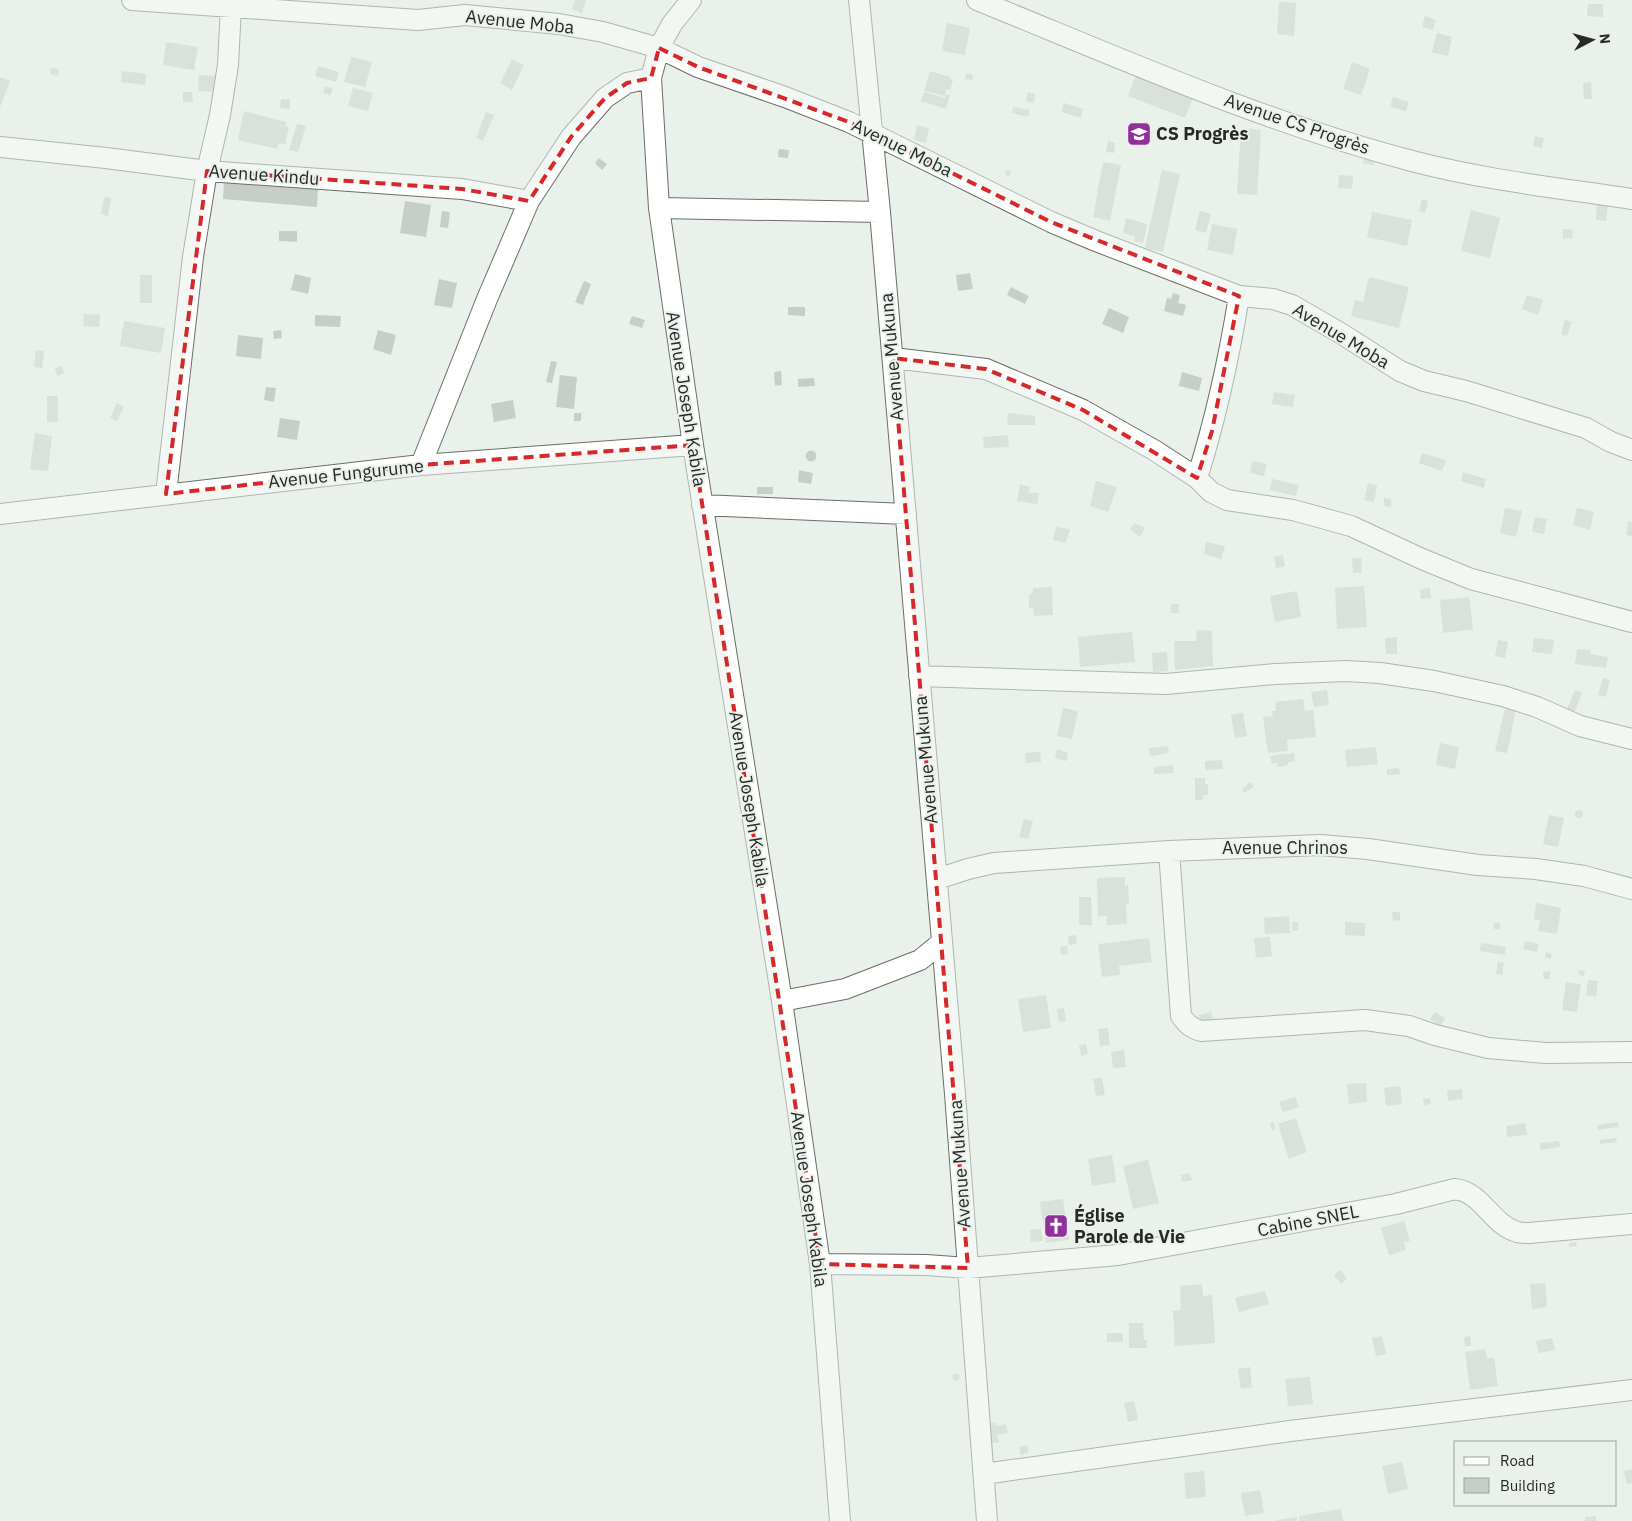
<svg xmlns="http://www.w3.org/2000/svg" width="1632" height="1521" font-family="'IBM Plex Sans',sans-serif">
<style>
.building{fill:#c7cdc8}
.lines{fill:none;stroke-linecap:round;stroke-linejoin:round}
.minor-casing{stroke:#686e69;stroke-width:22}
.minor{stroke:#fff;stroke-width:20}
.marked{fill:none;stroke:#d62828;stroke-width:4;stroke-dasharray:10 6;stroke-linejoin:round}
.labels{text-anchor:middle;stroke-width:4;stroke-linejoin:round;paint-order:stroke}
.street-label{font-size:18px;fill:#272927;stroke:#eaf1eb}
.poi-label{font-size:18px;font-weight:bold;fill:#272927;stroke:#eaf1eb;text-anchor:start}
</style>
<rect width="100%" height="100%" fill="#eaf1eb"/>
<path class="building" d="M575,0h11l-4,13 -10,-4z
M1279,2l17,1 -2,33 -17,-2z
M1588,4h15v13l-16,-1z
M1425,16l11,4 -3,10 -11,-3z
M947,23l23,5 -5,27 -23,-4z
M1437,33l15,4 -4,19 -16,-4z
M166,42l32,5 -4,23 -31,-5z
M351,57l21,5 -7,25 -21,-5z
M512,59l12,6 -12,25 -12,-7z
M1352,62l18,7 -9,26 -18,-6z
M318,66l21,6 -3,10 -21,-6z
M51,68l8,1 -1,7 -8,-2z
M122,71l24,3 -1,11 -24,-3z
M930,71l20,6v2l3,1 -3,10 -4,-1 -1,7 -21,-5z
M966,73l7,2 -1,5 -7,-1z
M199,75l23,1 -1,16 -23,-1z
M1136,75l57,22 -8,21 -57,-22z
M0,77l10,4 -10,26z
M1591,82l1,17h-8l-1,-16z
M325,86l8,3 -3,6 -7,-2z
M353,88l20,5 -5,18 -20,-5z
M183,92h9l1,10h-10z
M924,92l21,6 1,-4 4,1 -4,14 -25,-8z
M1028,92l7,2 -1,9 -8,-2z
M1393,97l16,5 -3,9 -16,-4z
M281,99h9v10l-10,-1z
M1064,103l19,6 -2,9 -20,-6z
M1013,107l17,3 -2,7 -16,-4z
M244,111l42,11 -1,4 4,1 -4,17 -6,-1 -2,6 -39,-9z
M486,112l8,3 -11,26 -7,-3z
M297,124l9,2 -8,26 -9,-2z
M917,125l12,3 -3,15 -12,-3z
M1241,128l20,2 -4,65 -20,-1z
M1535,136l9,2 -2,10 -9,-2z
M1108,141l7,2 -1,10 -8,-1z
M779,149l10,1 -1,8 -10,-1z
M1365,152l10,2 -1,11 -11,-2z
M599,158l8,6 -5,6 -7,-7z
M1103,162l18,3 -11,56 -17,-4z
M1005 173a3 3 0 1 1 6 0a3 3 0 1 1-6 0Z
M1162,170l18,4 -17,78 -18,-4z
M1339,175l14,1 -1,13 -14,-1z
M224,179l94,8 -1,20 -94,-8z
M104,197l7,1 -3,18 -7,-2z
M1422,199l6,2 -3,12 -6,-2z
M405,201l26,4 -5,32 -26,-4z
M1597,204l11,2 -2,15 -10,-1z
M1471,210l29,8 -10,40 -29,-7z
M442,211l8,1 -2,16 -8,-1z
M1200,211l11,3 -5,19 -11,-3z
M1372,212l40,8 -5,26 -40,-9z
M1126,218l21,6 -4,19 -9,-2 1,-5 -12,-3z
M1212,224l25,5 -4,26 -26,-5z
M1563,229h9l1,9 -10,1z
M279,231h18v11l-18,-1z
M970,273l3,16 -15,2 -2,-16z
M295,274l16,4 -3,16 -17,-4z
M140,275h12v28h-12z
M1369,277l40,10 -10,41 -48,-12 4,-16 8,2z
M439,279l18,4 -5,25 -18,-3z
M584,281l7,3 -8,21 -8,-3z
M1011,287l18,9 -4,8 -18,-9z
M1173,293l7,2 -2,8 8,2 -3,11 -19,-5 3,-13 4,1z
M1527,295l16,5 -5,15 -16,-6z
M788,307h17v9l-17,-1z
M1109,308l20,9 -6,16 -21,-9z
M84,314l16,1 -1,12 -16,-1z
M315,315l26,1 -1,11 -25,-1z
M632,316l13,4 -3,8 -13,-4z
M1565,320l7,2 -5,14 -6,-2z
M124,321l41,7 -4,25 -41,-7z
M281,330l1,8 -8,1 -1,-8z
M378,330l18,5 -5,20 -18,-6z
M238,335l25,3 -2,21 -25,-3z
M36,350l8,1 -2,17 -8,-1z
M551,361l6,1 -5,21 -6,-1z
M62,366l2,7 -7,3 -2,-8z
M781,371l1,14 -7,1 -1,-14z
M1182,372l20,6 -3,13 -20,-5z
M560,375l17,2 -3,32 -18,-2z
M814,378l1,8 -17,1v-8z
M266,387l10,1 -2,14 -10,-2z
M1274,392l21,3 -2,12 -21,-3z
M47,396h11v26h-11z
M513,400l3,18 -22,4 -3,-18z
M117,403l7,4 -7,14 -7,-3z
M574,413h7v8h-7z
M1008,413l27,3v9h-28z
M280,418l20,3 -3,19 -20,-3z
M35,433l17,3 -4,35 -18,-2z
M1008,435l1,12 -25,1 -1,-11z
M805.5 456a5.5 5.5 0 1 1 11 0a5.5 5.5 0 1 1-11 0Z
M1422,453l24,7 -4,11 -23,-8z
M1252,461l15,3 -3,12 -14,-3z
M799,470l14,3 -2,11 -13,-2z
M1463,472l23,7 -2,9 -23,-7z
M1272,479l27,6 -3,11 -26,-6z
M1096,481l21,6 -9,25 -18,-6z
M1368,483l9,3 -3,16 -10,-2z
M1020,484l10,3 -2,6h11l-2,11 -20,-3z
M757,487h16v7h-16z
M1384,498l7,1v8l-7,-1z
M1505,508l17,3 -6,26 -16,-4z
M1577,508l17,4 -4,18 -17,-5z
M1535,517l12,2 -3,15 -12,-2z
M1628,521l4,1v14l-6,-1z
M1134,523l11,5 -5,9 -10,-7z
M1056,527l14,2 -4,14 -13,-3z
M1206,542l19,4 -4,13 -17,-5z
M1283,555l2,11 -9,2 -2,-11z
M1352,558h9l1,15h-9z
M1364,586l3,41 -30,2 -2,-41z
M1052,587l1,28 -19,1 -1,-9 -4,1v-13l4,-2v-5z
M1430,588l1,10 -10,1 -1,-10z
M1297,591l4,26 -26,5 -5,-26z
M1469,597l4,32 -30,4 -3,-33z
M1171,604h8v9h-8z
M1197,630l15,1 1,35 -38,4 -1,-29h22z
M1132,632l3,30 -55,5 -2,-30z
M1397,637v17h-11l-1,-16z
M1534,638l20,2 -2,14 -20,-2z
M1498,640l10,2 -3,16 -10,-2z
M1577,649l14,1 -1,4 18,3 -2,11 -31,-4z
M1167,652l1,19 -15,1 -1,-19z
M1603,678l7,2 -4,17 -8,-2z
M1327,690l2,15 -15,2 -3,-15z
M1575,690l7,3 -9,23 -8,-3z
M1303,699l2,12 8,-1 3,27 -29,3 1,11 -20,2 -5,-36 10,-1 -1,-5h4l-1,-9z
M1063,708l15,3 -6,28 -15,-3z
M1505,708l11,2 -9,43 -12,-2z
M1243,713l4,23 -12,2 -4,-23z
M1440,743l19,4 -4,22 -19,-4z
M1168,746l1,7 -19,3 -1,-8z
M1376,747l2,17 -31,3 -2,-17z
M1057,749l11,4 -2,8 -11,-3z
M1040,752l1,10 -15,1 -1,-10z
M1294,753l1,8 -7,1v3l-10,2 -1,-4 -5,1 -2,-8z
M1222,760l1,9 -18,1v-9z
M1173,765l1,8 -20,1v-7z
M1399,768l1,6 -13,1v-6z
M1195,778h10v6h3v11h-5v5h-8z
M1250,782l4,4 -9,7 -3,-4z
M1575 814a4 4 0 1 1 8 0a4 4 0 1 1-8 0Z
M1549,815l15,3 -6,29 -15,-3z
M1024,819l9,2 -5,18 -9,-2z
M1125,877v9l3,-1 1,19h-3l1,20 -20,1v-9h-9l-1,-38z
M1079,897h12l1,28h-13z
M1536,903l25,5 -4,26 -19,-3 2,-11h-6z
M1392,912h8v8l-7,1z
M1289,916l1,17 -25,1 -1,-16z
M1292,922h6l1,8 -7,1z
M1345,922l20,1v13l-20,-1z
M1493.5 926a3.5 3.5 0 1 1 7 0a3.5 3.5 0 1 1-7 0Z
M1076,935l1,9 -8,1 -1,-9z
M1270,937l2,19 -16,2 -2,-20z
M1149,938l3,24 -33,4 1,9 -18,2 -4,-33z
M1525,941l14,3 -2,8 -14,-3z
M1481,943l25,4 -1,8 -25,-4z
M1067,946l1,8 -7,1 -1,-8z
M1546,952l6,2 -1,5 -6,-2z
M1498,962l6,1 -2,12 -6,-1z
M1579,970l6,1 -1,5 -5,-1z
M1550,971v8h-6l-1,-7z
M1588,980l10,1 -2,16 -10,-2z
M1566,982l15,2 -4,28 -15,-2z
M1046,995l5,33 -28,4 -5,-33z
M1064,1008l2,13 -7,1 -2,-13z
M1211,1012l2,8 -13,3 -1,-8z
M1435,1012l10,6 -5,8 -10,-7z
M1108,1028l2,17 -10,1 -2,-17z
M1086,1044l2,10 -7,2 -2,-11z
M1124,1050l2,17 -13,1 -2,-16z
M1102,1078l3,17 -9,1 -3,-17z
M1366,1083l1,19 -18,2 -2,-20z
M1400,1086l2,18 -16,2 -2,-18z
M1462,1089l1,10 -15,2 -1,-10z
M1295,1097l4,10 -16,5 -4,-10z
M1430,1098l1,6 -7,1 -1,-6z
M1296,1118l11,34 -18,7 -11,-35z
M1273,1122l3,7 -4,2 -2,-8z
M1618,1122l1,5 -21,3 -1,-5z
M1525,1123l2,12 -20,2 -1,-11z
M1616,1138l1,4 -17,2v-4z
M1559,1141l1,6 -20,3v-7z
M1112,1155l4,27 -24,4 -4,-27z
M1148,1160l11,43 -26,6 -10,-43z
M1190,1173l2,7 -10,2 -1,-7z
M1063,1199l6,41 -23,3 -6,-41z
M1404,1221l6,20 -6,1 2,8 -17,5 -8,-27z
M1041,1229l2,12 -12,1 -1,-12z
M1576,1242l1,4 -8,1v-4z
M1340,1270l7,8 -6,6 -7,-9z
M1545,1283l2,24 -15,2 -2,-25z
M1202,1284l1,12 9,-1 3,48 -40,3 -2,-35 8,-1 -1,-24z
M1265,1291l4,13 -30,8 -4,-14z
M1129,1323h14l1,17h3v8h-18z
M1107,1333h16v9h-16z
M1382,1336l4,18 -10,2 -4,-18z
M1470,1336l1,10h-6l-1,-9z
M1552,1338l3,12 -16,3 -3,-12z
M1485,1349l2,9h7l4,28 -28,4 -5,-38z
M1250,1367l2,20 -11,2 -3,-20z
M952.5 1377a3.5 3.5 0 1 1 7 0a3.5 3.5 0 1 1-7 0Z
M1310,1377l3,27 -25,2 -3,-27z
M1134,1401l4,19 -10,2 -4,-19z
M995,1422l1,4 10,-2 2,9 -11,2 2,7 -10,2 -5,-20z
M1027,1445l2,7 -8,3 -2,-8z
M1402,1462l6,27 -20,5 -6,-28z
M1632,1469v14l-5,1 -3,-13z
M1204,1471l2,26 -20,2 -2,-26z
M1260,1490l4,23 -19,3 -4,-23z
M1341,1509l2,12h-43l-1,-5z
M1596,1516v5h-11v-4z
M1297,1517v4h-20v-1z"/>
<g class="lines">
<defs>
<path id="minor" d="M132,0l286,20 47,-5 94,9 44,8 56,16 39,19 87,30 64,25 202,100 45,19 143,55 34,3 19,6 50,29 58,37 24,10 42,10 120,37 25,14 21,8
M691,0l-19,24 -13,24 -8,30 8,130 34,237 89,556 38,263 20,257
M859,0l21,212 75,882 32,427
M977,0c143,58 286,122 435,161 72,19 147,27 220,38
M0,147l106,11 101,13 255,18 67,12
M659,208l221,4
M893,358l93,11 97,41 71,40 43,28 14,14 16,8 66,10 58,16 71,33 49,20 161,43
M421,465l66,-166 42,-98 42,-64 34,-39 22,-15 24,-5
M1197,478c19,-60 32,-120 42,-182
M166,494l27,-237 14,-86 13,-56 8,-50 3,-58
M702,505l204,9
M0,514l421,-49 272,-20
M919,676l247,8 109,-10 71,-3 34,2 54,8 69,15 34,11 43,19 52,13
M1169,851l12,165c6,8 10,12 20,15l164,-11 44,6 26,9 53,13 58,5 86,-1
M937,879l31,-10 26,-6 175,-12 151,-6 48,4 110,16 58,4 48,7 48,13
M782,1001l63,-12 75,-29 22,-18
M820,1264l106,1 42,3 150,-13 278,-51 59,-15c27,3 37,36 62,43 3,1 8,1 12,1l103,-9
M984,1474l306,-43 342,-41"/>
</defs>
<use href="#minor" class="minor-casing"/>
<use href="#minor" class="minor"/>
</g>
<path d="M0 0H1632V1521H0ZM659,48l39,19 151,55 202,100 188,74 -27,135 -15,47 -114,-68 -97,-41 -93,-11 75,910 -148,-4 -127,-819 -272,20 -255,29 41,-323 255,18 67,12 42,-64 34,-39 22,-15 24,-5z" fill="#eaf1eb" fill-opacity=".55" fill-rule="evenodd"/>
<path class="marked" d="M659,48l39,19 151,55 202,100 188,74 -27,135 -15,47 -114,-68 -97,-41 -93,-11 75,910 -148,-4 -127,-819 -272,20 -255,29 41,-323 255,18 67,12 42,-64 34,-39 22,-15 24,-5z"/>
<defs>
<symbol id="school-square" viewBox="-11 -11 22 22"><rect x="-9" y="-9" width="18" height="18" rx="4" fill="#903099" stroke="#eaf1eb"/><path d="M0-5L7-2L0 1L-7-2ZM-4 1L0 2.5L4 1V4Q0 6-4 4Z" fill="#fff"/></symbol>
<symbol id="church-square" viewBox="-11 -11 22 22"><rect x="-9" y="-9" width="18" height="18" rx="4" fill="#903099" stroke="#eaf1eb"/><path d="M-1.2-6h2.4v3.5h3.3v2.4h-3.3V6h-2.4V-.1h-3.3v-2.4h3.3Z" fill="#fff"/></symbol>
</defs>
<g fill-rule="evenodd">
<use href="#school-square" x="1125" y="120" width="28" height="28"/>
<use href="#church-square" x="1042" y="1212" width="28" height="28"/>
</g>
<g class="labels">
<g class="street-label">
<text transform="translate(520 22) rotate(6)" y="6">Avenue Moba</text>
<text transform="translate(1297 124) rotate(19)" y="6">Avenue CS Progrès</text>
<text transform="translate(902 148) rotate(26)" y="6">Avenue Moba</text>
<text transform="translate(264 175) rotate(4)" y="6">Avenue Kindu</text>
<text transform="translate(1341 336) rotate(31)" y="6">Avenue Moba</text>
<text transform="translate(892 357) rotate(-95)" y="6">Avenue Mukuna</text>
<text transform="translate(686 399) rotate(81)" y="6">Avenue Joseph Kabila</text>
<text transform="translate(346 474) rotate(-6)" y="6">Avenue Fungurume</text>
<text transform="translate(926 760) rotate(-95)" y="6">Avenue Mukuna</text>
<text transform="translate(749 799) rotate(81)" y="6">Avenue Joseph Kabila</text>
<text x="1285" y="854">Avenue Chrinos</text>
<text transform="translate(960 1164) rotate(-94)" y="6">Avenue Mukuna</text>
<text transform="translate(809 1199) rotate(82)" y="6">Avenue Joseph Kabila</text>
<text transform="translate(1308 1221) rotate(-11)" y="6">Cabine SNEL</text>
</g>
<g class="poi-label">
<text x="1156" y="140">CS Progrès</text>
<text x="1074" y="1222">Église<tspan x="1074" dy="21">Parole de Vie</tspan></text>
</g>
</g>
<rect x="1454" y="1441" width="162" height="65" fill="#eaf1eb" stroke="#9ca19d"/>
<rect x="1464" y="1457" width="25" height="8" fill="#ffffff" stroke="#9ca19d"/>
<text x="1500" y="1466" font-size="15" fill="#272927">Road</text>
<rect x="1464" y="1478" width="25" height="15" fill="#c7cdc8" stroke="#9ca19d"/>
<text x="1500" y="1491" font-size="15" fill="#272927">Building</text>
<g transform="translate(1592 40) rotate(84)" stroke="#eaf1eb" stroke-width="4" paint-order="stroke">
<path d="M0-4L9 19L0 12L-9 19Z" fill="#272927"/>
<text y="-8" font-size="14" font-weight="bold" text-anchor="middle" fill="#272927">N</text>
</g>
</svg>
